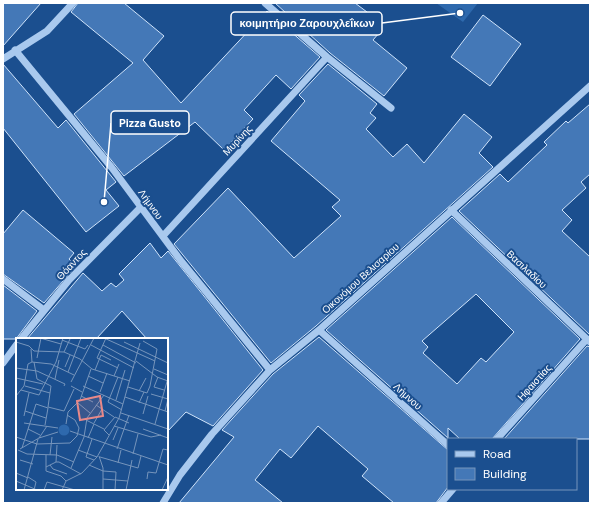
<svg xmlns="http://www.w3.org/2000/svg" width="593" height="506" font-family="'DM Sans',sans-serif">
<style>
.green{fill:#2e69ad}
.building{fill:#4478b7;stroke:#cfe3fa;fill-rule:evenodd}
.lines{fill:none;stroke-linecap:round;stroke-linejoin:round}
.minor{stroke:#a9c9ee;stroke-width:7}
.labels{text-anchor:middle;stroke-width:4;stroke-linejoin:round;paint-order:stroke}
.street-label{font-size:10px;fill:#fff;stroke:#1b4f8f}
.inset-road{fill:none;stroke:#7695bc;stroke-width:1}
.view{fill:#e88989;fill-opacity:0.15;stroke:#e88989;stroke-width:2}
.inset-edge{fill:none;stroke:#fff;stroke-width:2}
.leader{fill:none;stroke:#fff;stroke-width:1.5}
.callout-dot{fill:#fff;stroke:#1b4f8f;stroke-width:1.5}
.callout{fill:#1b4f8f;stroke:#fff;stroke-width:1.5}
.callout-label{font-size:11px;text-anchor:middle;font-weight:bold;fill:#fff}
</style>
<rect width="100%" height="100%" fill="#1b4f8f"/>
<path class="green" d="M436,3h42l-15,19z"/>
<path class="building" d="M3,3h38l-38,43z
M78,3h46l40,33 -21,24 38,43 86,-92 53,46 -29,32 -15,-14 -32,35 9,9 -29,31 -29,-28 -71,54 -50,-62 59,-51 -62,-51z
M275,3h80l12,9 -6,6 18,15 -6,7 34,28 -23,28 -54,-43z
M483,15l38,29 -31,42 -39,-29z
M3,64l55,64 8,-8 50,62 -10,8 13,16 -33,26 -83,-104z
M328,64l49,40 -7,9 6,5 -10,11 27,28 14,-13 17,19 40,-49 28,23 -13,16 14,14 -177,159 -45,37 -97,-119 54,-56 66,70 47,-42 -9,-9 8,-7 -69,-59 34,-40 -6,-6z
M590,104v70l-9,8 5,6 -24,22 10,10 -10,11 28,26v78l-131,-124 41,-37 8,8 39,-37 -3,-3 22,-21 2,2z
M23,210l51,43 -5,6 7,7 -32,37 -41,-29v-40z
M452,217l128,122 -88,100h-32l-12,-11v10l-122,-108zM476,294l38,38 -28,30 -5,-4 -24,26 -34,-31 5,-6 -6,-6z
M150,243l11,15 7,-7 95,119 -50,56 -27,-14 -19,20v-93h-20l-25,-28 -26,28h-69l56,-66 19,18 9,-8 5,4 8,-7 -5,-6z
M3,285l34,26 -21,28h-13z
M319,337l129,113v37l-12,16h-42l-32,-27 6,-7 -50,-43 -27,32 -11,-9 -25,31 28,23h-104l55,-66 -12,-7 51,-56z
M587,346l3,1v92h-86z"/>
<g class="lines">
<path class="minor" d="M265,3l62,54 64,51
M15,50l97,118 69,93 89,109
M3,59l44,-28 26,-28
M451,210l139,132
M163,236l164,-179
M3,279l41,31
M319,330l129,115
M21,339l48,-59 72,-73
M3,363l14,-19
M497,439l90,-100
M163,503l17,-28 32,-41 58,-64 49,-40 271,-244
M441,503l12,-14"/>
</g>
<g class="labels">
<g class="street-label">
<text transform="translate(237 140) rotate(-47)" y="4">Μυρίνης</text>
<text transform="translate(151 204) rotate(54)" y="4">Λήμνου</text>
<text transform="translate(71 264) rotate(-47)" y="4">Θόαντος</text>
<text transform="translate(527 269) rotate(43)" y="4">Βασιλαδίου</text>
<text transform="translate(360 278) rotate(-42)" y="4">Οικονόμου Βελισαρίου</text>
<text transform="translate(534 382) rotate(-48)" y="4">Ηφαιστίας</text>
<text transform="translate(408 396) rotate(42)" y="4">Λήμνου</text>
</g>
</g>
<g transform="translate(16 338)">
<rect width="152" height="152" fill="#1b4f8f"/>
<path d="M42.5 92a5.5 5.5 0 1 1 11 0a5.5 5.5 0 1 1-11 0Z" fill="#2e69ad"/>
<path class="inset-road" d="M24,0l21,6M88,0l51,23M90,0l-9,20 21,10M46,2l23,9 3,-4M0,4l13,4 5,5 30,1 16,7 12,10 38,12M108,4l44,21M75,7l43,23M87,7l33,18M15,11l1,13M48,14l6,-13M21,20l4,-20M120,23l21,16 11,4M16,24l19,2 23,11M18,24l3,17 14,7 -3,21M49,29l5,-12M0,30l21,3 28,13 -1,2M138,31l14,6M79,32l6,-15 10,5M52,34l13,-34M72,38l15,7M98,38l5,-12M102,39l-10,25 14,8M142,39l-4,10 10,3M0,40l27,6M39,41l4,-19M55,44l23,-44M9,48l25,7M55,48l11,6M67,48l40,18M112,49l19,6 3,-7 7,-37 -14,-8M5,52l18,5 17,-33 7,-24M123,53l7,-13M84,54l7,-19M135,56l17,5M0,58l8,-10 4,-22 4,-2M65,58l12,6M109,59l43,15M100,62l9,-30M62,65l12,10M123,65l5,-11M80,67l18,12M32,69l16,4M9,73l21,7M48,73l10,-22M149,73l3,-12M105,75l47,16M127,76l5,-18M8,78l5,-23M70,82l18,9M8,85l34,5M78,85l8,-14M50,86l2,-12 12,-12 11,-31M139,86l13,-46M29,87l3,-17M98,88l37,11 10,-2M12,91l12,6M127,91l25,9M54,93l98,34M93,97l-5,-5 11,-13 14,6M0,99l21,7 33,-1 7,-7 2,-8 -4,-8 -8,-5M23,100l8,-12M72,100l6,-14M76,101l-6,18 8,3M97,102l5,-12M6,110l14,-44 12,4M4,111l19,-11 19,-6M101,111l12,-34M2,112l9,4 30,1 17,7M62,112l19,7M117,116l5,-20M30,117v16l15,5 5,5M34,117l2,-18M83,118l4,12v22M84,119l38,11 3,-12M4,122l13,4M40,124h3l22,12M102,125l3,-13M34,127l3,4 14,5M73,127l14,6 13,1 -1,18M30,129l10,-5 1,-17M55,130l13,-31 3,-19 17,-23M0,135l12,5M12,139l8,5 -2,8M87,141l25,2M131,141l1,-7 8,1 7,-24 5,1M0,143l21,9M8,152l14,-51M28,152l3,-8 28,8M46,152l4,-9 16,-8 15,-16 22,-39 21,-75M110,152l6,-30M146,152l6,-13"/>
<path class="view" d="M84,58l3,20 -23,4 -3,-19z"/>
<rect width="152" height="152" class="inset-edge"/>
</g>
<path class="leader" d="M460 13L382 23M104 202L111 123"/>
<g class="callout-dot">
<circle cx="460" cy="13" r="4"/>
<circle cx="104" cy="202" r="4"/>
</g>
<g class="callout">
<rect x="231" y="12" width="151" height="23" rx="4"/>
<rect x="111" y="111" width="78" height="23" rx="4"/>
</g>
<g class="callout-label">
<text x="307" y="27">κοιμητήριο Ζαρουχλεΐκων</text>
<text x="150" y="127">Pizza Gusto</text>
</g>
<rect width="593" height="506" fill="none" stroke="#ffffff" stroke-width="8"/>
<rect x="447" y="438" width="130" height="52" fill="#1b4f8f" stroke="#7695bc"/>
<rect x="455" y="451" width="20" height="6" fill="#a9c9ee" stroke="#7695bc"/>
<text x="483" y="458" font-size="12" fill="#ffffff">Road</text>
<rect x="455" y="468" width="20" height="12" fill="#4478b7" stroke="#7695bc"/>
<text x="483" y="478" font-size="12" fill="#ffffff">Building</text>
</svg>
